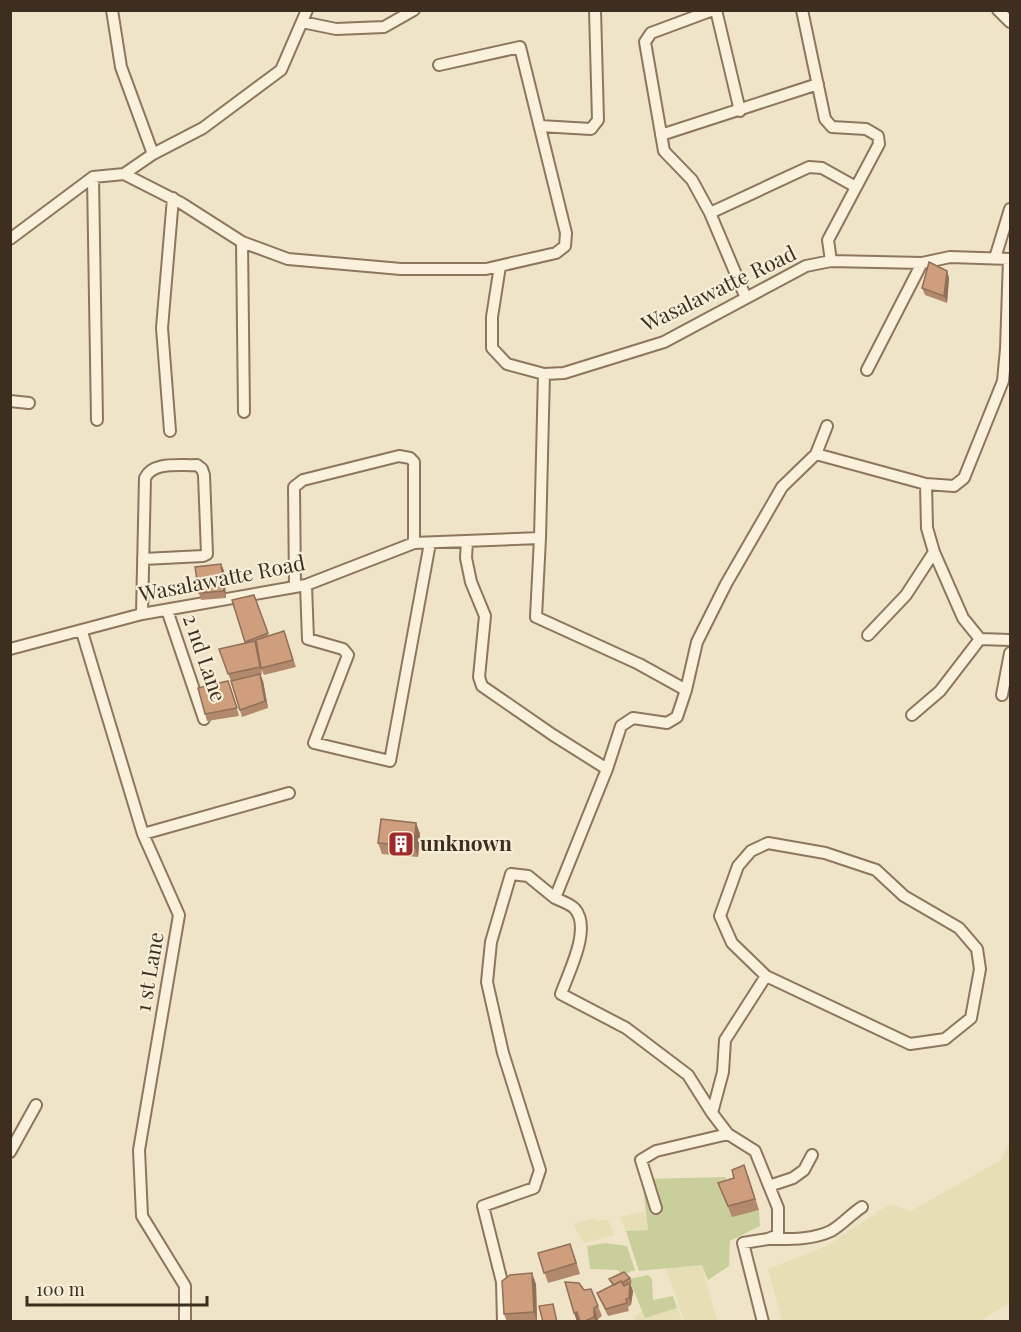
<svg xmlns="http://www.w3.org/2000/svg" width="1021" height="1332" font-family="'Playfair Display',serif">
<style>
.farmland{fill:#e6deb5}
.green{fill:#c9cf9b}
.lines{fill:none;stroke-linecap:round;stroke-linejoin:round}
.street-casing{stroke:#8d765c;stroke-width:14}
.street{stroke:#faf1dc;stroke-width:10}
.wall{fill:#b2896c}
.shaded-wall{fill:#916f58}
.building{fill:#cf9f7d;stroke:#916f58;stroke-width:1.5}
.labels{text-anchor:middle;stroke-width:4.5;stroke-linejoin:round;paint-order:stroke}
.street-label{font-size:21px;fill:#3d2e20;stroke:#f7eed8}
.poi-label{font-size:21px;font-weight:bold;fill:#3d2e20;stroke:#f7eed8;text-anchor:start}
</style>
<rect width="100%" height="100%" fill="#f0e4c8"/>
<path class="farmland" d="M1010,1141v161l-29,19h-199l-14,-52 58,-23 64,-42 21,7 90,-51z
M645,1211l3,19 -22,1 -6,-14z
M594,1218l3,3 11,-1 6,15 -30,8 -11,-19z
M702,1265l15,56h-33l-18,-53z
M677,1308l5,13h-46l-2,-4 8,-6 4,7z"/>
<path class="green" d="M726,1177l-4,16 10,23 27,-6 1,16 -30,15 -1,25 -21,14 -6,-15 -63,6 -13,-40 22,-1 -6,-51z
M606,1243l21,3 8,24 -13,5 -4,-5 -28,-1 -3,-23z
M648,1275l4,4 1,21 20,-4 4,12 -32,10 -16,-39z"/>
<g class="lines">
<defs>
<path id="street" d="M112,10l9,57 32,87
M713,10l-62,23 -6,9 19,109 28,29 18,33 36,85
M716,10l24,101
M802,10l23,109 7,8 34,2 12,7 1,8 -51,96 3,21
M998,10l12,12
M302,22l34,7 48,-2 30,-17
M540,126l51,3 7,-9 -3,-110
M661,135l157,-51
M124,174l29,-20 50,-26 78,-58 26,-60
M93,177l4,243
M710,213l99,-46 13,1 34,19
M10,239l83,-62 31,-3 57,29 61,39 46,17 113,10h85l70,-16 9,-7 1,-13 -46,-186 -81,18
M242,242l2,170
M995,258l15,-49
M500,266l-8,51v31l15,16 37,10
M867,370l55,-107
M10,401l19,2
M170,431l-8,-103 11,-130
M816,454l110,30 28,2 10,-8 39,-97 3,-32 3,-90
M926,484l1,44 7,24 29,66 17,21 30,1
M540,538l-4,79 103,47 47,26 11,-48 29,-58 56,-97 34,-33 11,-28
M467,541l-1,17 5,24 14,34 -6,61 3,9 71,49 54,34
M306,585l2,54 35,10 5,6 -34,88 76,18 40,-218
M295,587l-1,-100 9,-7 96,-24 11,2 4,4v81
M167,610l37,109
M142,614l3,-136c8,-17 35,-12 52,-13l5,4 2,6 3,79 -4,2 -60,3
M82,632l61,202 36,81 -40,235 3,66 43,70v36
M868,635l38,-40 28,-43
M10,649l132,-35 164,-29 108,-42 126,-5 4,-164 20,-1 100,-31 142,-76 25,-5 91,2 28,-6 60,2
M1002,695l8,-42
M912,715l28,-24 40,-52
M143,834l146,-41
M768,843l57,10 51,17 28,26 55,32 18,21 3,20 -9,49 -26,21 -35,5 -144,-68 -34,-33 -12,-27 18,-50 13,-15z
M555,898c6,3 16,6 20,11 17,20 -7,64 -14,85l65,34 62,47 24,38
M10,1152l26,-47
M769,1186l24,-8 11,-8 8,-15
M656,1208l-15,-48 15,-9 72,-17
M770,1239c20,0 42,1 61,-8 11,-6 20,-17 31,-24
M503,1322l-1,-40 -19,-76 51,-18 6,-18 -37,-117 -16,-71 4,-40 20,-68 17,2 27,22 52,-129 14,-43 12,-8 34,5 10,-6 9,-27
M763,1322l-20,-79 25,-4 10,-4v-27l-23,-57 -27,-17 -16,-21 11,-41 2,-32 41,-64"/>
</defs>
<use href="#street" class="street-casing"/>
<use href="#street" class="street"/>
</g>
<path class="wall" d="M947,271l2,7 -2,25 -22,-8 -3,-7z
M221,564l3,7 2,27 -25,2 -2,-7z
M254,595l15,41 15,-5 12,36 -32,8 -3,-7 -4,-22 5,28 -2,1 3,6 5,27 -26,9 -2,-7 -7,-29h-2l-12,-32 26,-6 -13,-43z
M231,688l8,28 -32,5 -2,-7z
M416,823l4,11 -2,23 -36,-3 -4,-11z
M748,1175l11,35 -27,7 -14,-34z
M538,1253l36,1 6,20 -32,9z
M630,1278l2,4 -6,3 4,-2 3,8 -2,14 -3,2 1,4 -21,5 -8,-16 -3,-7 16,-7 -4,-7z
M536,1284l1,38h-30l-3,-8z
M591,1289l11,27 -4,3v3h-21l7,-32z"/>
<path class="shaded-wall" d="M947,271l2,7 -2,25 -3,-7z
M221,564l3,7 2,27 -2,-7z
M255,641l3,7 4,26 -2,-7z
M260,674l3,7 5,27 -3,-7z
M416,823l4,11 -2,23 -4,-11z
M532,1273l4,11 1,38 -3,-10z
M630,1283l3,8 -2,14 -2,-7z
M594,1308l4,11v3h-3l-1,-5z
M577,1312l3,10h-3l-3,-9z"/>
<path class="building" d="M929,262l18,9 -3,25 -22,-8z
M221,564l3,27 -25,2 -4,-26z
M254,595l14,38 -23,9 -13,-42z
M284,631l9,29 -32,8 -5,-28z
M255,641l5,26 -32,7 -9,-25z
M260,674l5,27 -25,9 -9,-29z
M228,681l9,27 -32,6 -7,-26z
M381,819l35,4 -2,23 -36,-3z
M744,1165l11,34 -27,7 -10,-23 16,-5 -2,-8z
M570,1244l6,19 -32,10 -6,-20z
M624,1272l6,6 -8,5 -1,-2 -7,4 -5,-6z
M532,1273l2,39 -30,2 -2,-33 8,-6z
M621,1281l3,5 6,-3 -1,15 -3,1 1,4 -21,6 -9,-16z
M565,1282l14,1 5,7 7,-1 7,17 -4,2v9l-11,5h-3l-3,-10 -3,1z
M553,1304l4,18h-14l-4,-16z"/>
<defs>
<symbol id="building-square" viewBox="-11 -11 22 22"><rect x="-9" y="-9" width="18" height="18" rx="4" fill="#9e2a2b" stroke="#f7eed8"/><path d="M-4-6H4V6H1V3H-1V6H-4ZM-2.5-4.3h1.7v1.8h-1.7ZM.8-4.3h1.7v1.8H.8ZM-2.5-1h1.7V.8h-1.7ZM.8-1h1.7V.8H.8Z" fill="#fff"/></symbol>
</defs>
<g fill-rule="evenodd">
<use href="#building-square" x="386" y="829" width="30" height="30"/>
</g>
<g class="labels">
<g class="street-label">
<text transform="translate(719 289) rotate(-26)" y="7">Wasalawatte Road</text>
<text transform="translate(222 579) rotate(-11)" y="7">Wasalawatte Road</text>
<text transform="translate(204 658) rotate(71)" y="7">2 nd Lane</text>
<text transform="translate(150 972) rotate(-80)" y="7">1 st Lane</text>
</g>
<g class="poi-label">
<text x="420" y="851">unknown</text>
</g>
</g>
<rect width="1021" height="1332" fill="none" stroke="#3d2e20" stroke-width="24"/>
<path d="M27 1296v9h180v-9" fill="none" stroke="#3d2e20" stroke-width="3"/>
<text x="36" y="1296" font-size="18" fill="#3d2e20" stroke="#f7eed8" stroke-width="4.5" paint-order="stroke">100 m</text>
</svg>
